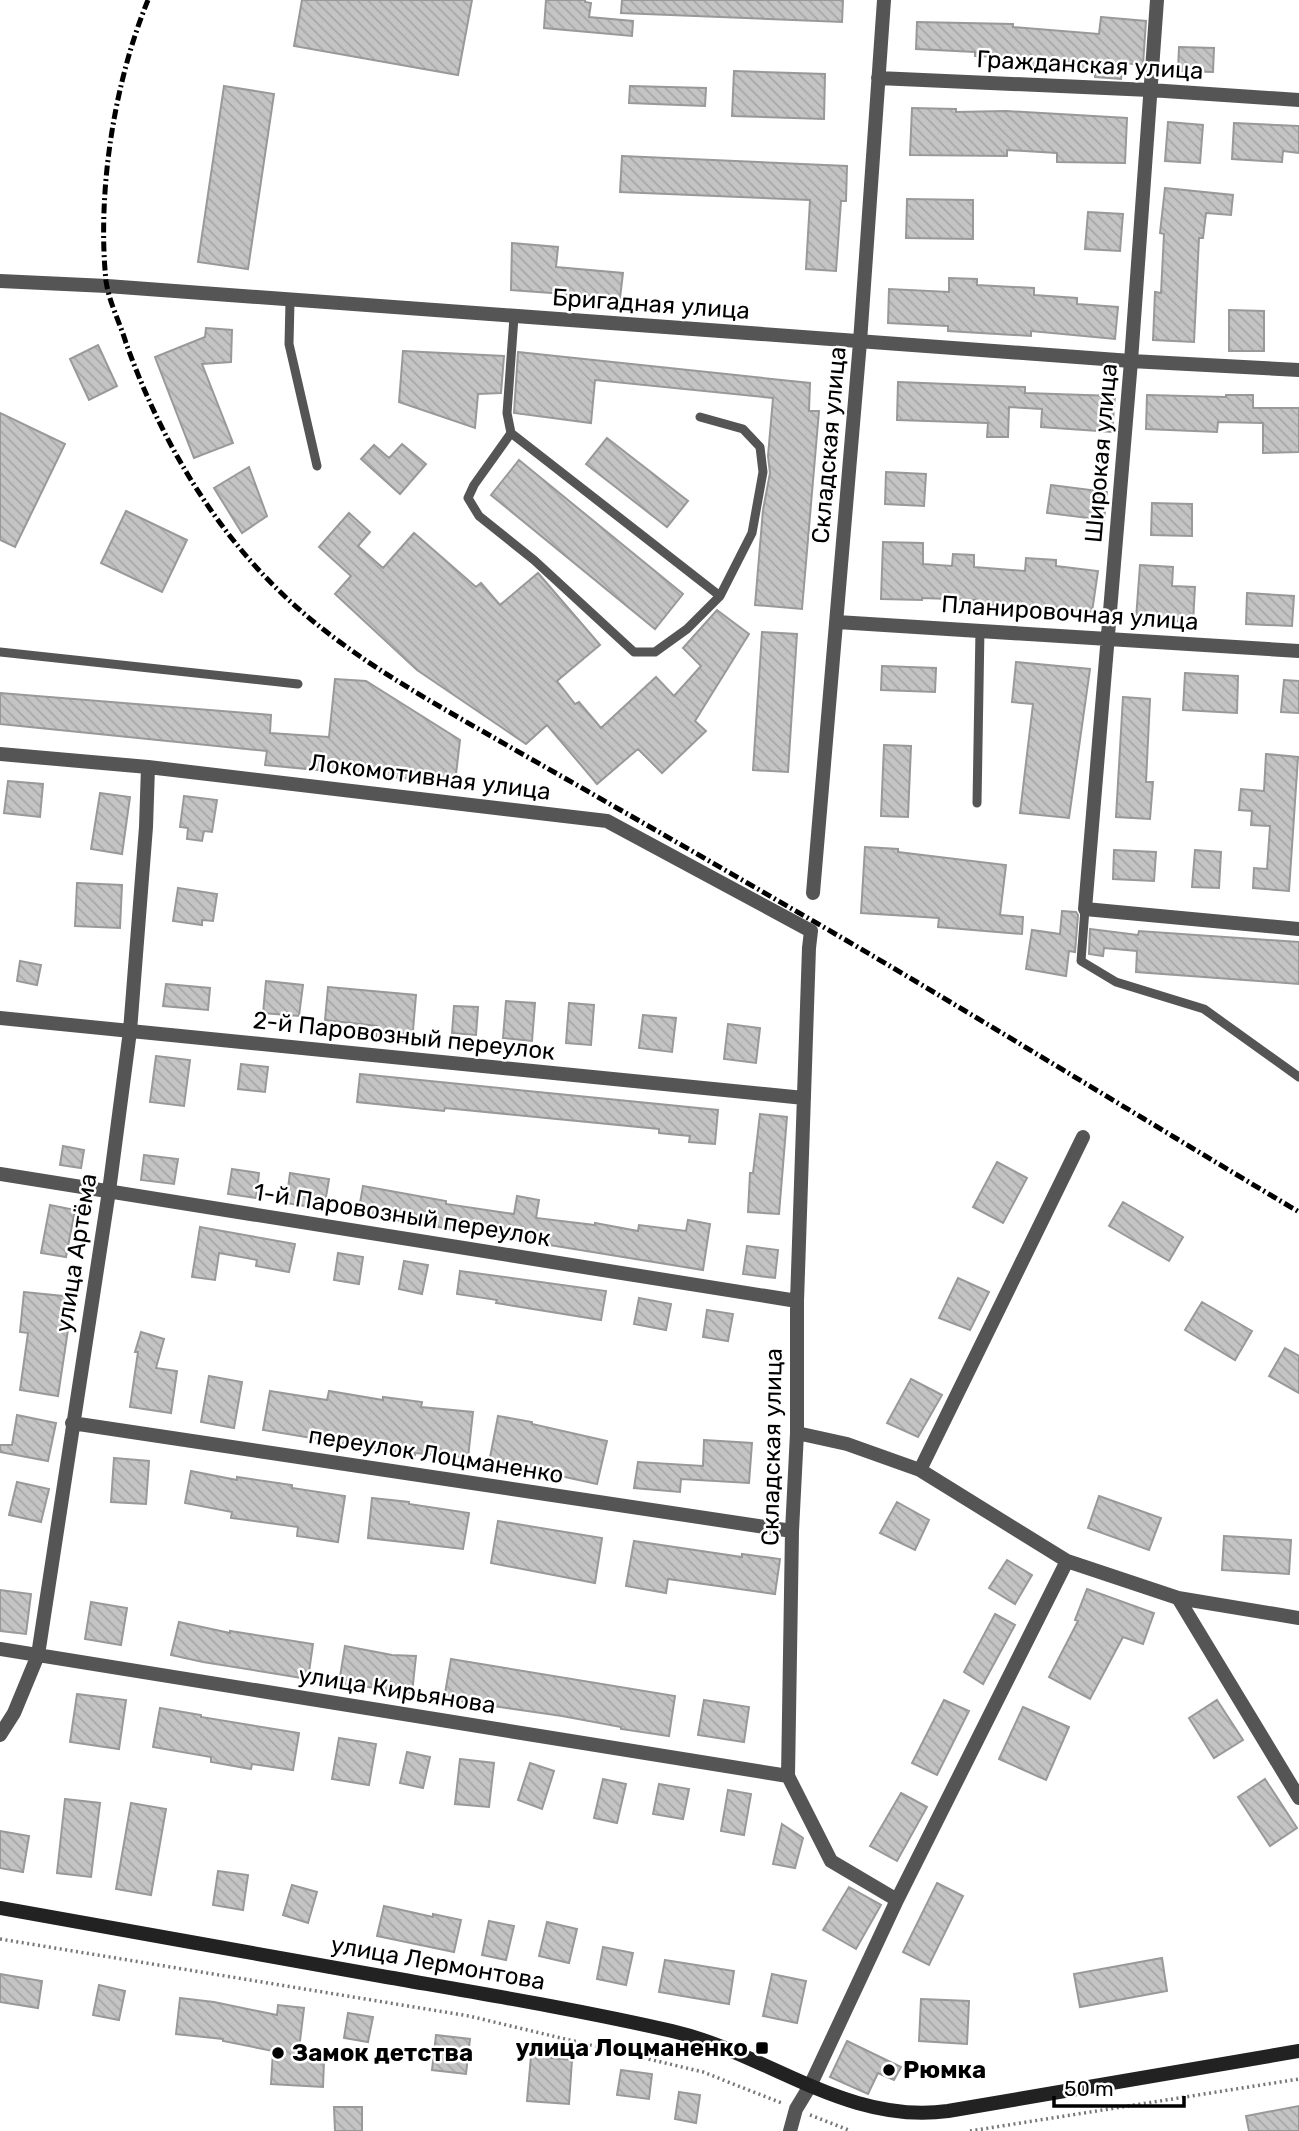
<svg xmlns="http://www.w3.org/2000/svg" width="1299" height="2131" font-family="Rubik,sans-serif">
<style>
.building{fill:url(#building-back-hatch);stroke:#999;stroke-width:2}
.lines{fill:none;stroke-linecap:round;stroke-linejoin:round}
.path{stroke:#777;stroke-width:3.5;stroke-dasharray:2 3.5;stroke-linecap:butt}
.lane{stroke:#555;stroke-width:9}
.street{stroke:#555;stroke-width:14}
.secondary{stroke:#222;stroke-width:14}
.rail{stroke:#000;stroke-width:5;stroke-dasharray:10 3.5 2 3.5;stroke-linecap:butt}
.poi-dot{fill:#000;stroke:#fff;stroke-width:2.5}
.labels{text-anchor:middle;stroke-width:5;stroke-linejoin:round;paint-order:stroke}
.street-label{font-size:24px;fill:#000;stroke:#fff}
.poi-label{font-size:24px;font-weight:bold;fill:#000;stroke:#fff;text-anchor:start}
</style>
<defs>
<pattern id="building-back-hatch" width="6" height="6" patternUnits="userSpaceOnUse" patternTransform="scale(1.75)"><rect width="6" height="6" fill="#c4c4c4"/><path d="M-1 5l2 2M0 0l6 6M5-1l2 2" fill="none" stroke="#a7a7a7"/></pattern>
</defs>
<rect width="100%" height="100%" fill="#fff"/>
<path class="building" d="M302,0h170l-14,75 -164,-29z
M546,0h39v2l6,1 -2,14 44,4 -1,15 -88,-8z
M622,0h221l-1,22 -221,-9z
M1101,17l45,4 -3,44 -20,-2 -2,16 -26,-2v-6l-75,-6 1,-7 -46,-2v-4l-59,-3 1,-27 96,2v3l86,7z
M1179,47l35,1 -1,24 -35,-1z
M734,71l91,3 -1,45 -92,-3z
M224,86l50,8 -26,175 -50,-7z
M630,86l76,2 -1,18 -76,-3z
M912,108l44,1v3l50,-1 121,7 -2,45 -68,-1v-9l-50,-3v6l-97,-1z
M1168,122l35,3 -3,38 -35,-2z
M1234,123l65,3v27l-16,-2 -1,11 -50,-3z
M622,156l225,10 -1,35h-5l-5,70 -30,-2 4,-69 -190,-8z
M1165,188l68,7 -2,20 -25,-2 -3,25h-4l-5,104 -41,-2 2,-48 6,1 3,-59 -4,-1z
M907,199l66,1v39l-67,-1z
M1088,212l35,2 -3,37 -35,-2z
M512,243l46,4 -2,20 67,6 -3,25 -109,-8z
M949,278l28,1v6l57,3v7l43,3v6l41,3 -3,32 -84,-8v5l-83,-5v-5l-60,-3 1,-34 60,3z
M1229,310l35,1v40h-35z
M206,328l26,2 -1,32 -29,2 31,79 -39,15 -39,-101 50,-20z
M98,345l19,41 -28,14 -19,-41z
M403,351l101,5 -3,37 -23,1 -3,34 -76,-26z
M518,352l292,31 -1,28h10l-17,198 -47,-4 8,-95 7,-37 -2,-17 5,-58 -178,-18 -4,43 -77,-10z
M898,382l127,5v6l90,3 -3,36 -71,-5 1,-18 -33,-2 -1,30h-21l1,-14 -91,-3z
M1147,395l79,2v-2h27v13h46v44l-36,1v-30l-45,-1 -1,10 -71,-3z
M0,413l65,31 -50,103 -15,-7z
M607,438l81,63 -21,26 -81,-63z
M402,444l24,20 -26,30 -39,-35 13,-14 15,13z
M519,460l164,134 -28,35 -164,-134z
M249,467l18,49 -25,17 -28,-45z
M886,472l40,2 -2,32 -39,-2z
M1051,485l56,7 -3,28 -57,-7z
M1152,503l40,1v32l-41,-1z
M126,511l61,29 -25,52 -61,-29z
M349,513l21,19 -12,14 25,22 31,-35 62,54 5,-4 19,22 38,-32 62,72 -43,36 18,23 4,-2 22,26 55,-51 18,19 27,-30 -18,-18 34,-38 32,24 -54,87 11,10 -44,42 -24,-24 -41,35 -50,-59 -21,19 -109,-74 -82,-76 16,-18 -32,-29z
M883,542l40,1v21l29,2 1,-12 21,1v12l51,4 1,-13 30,2v6l42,5 -6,41 -38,-5v2l-77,-5 1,-4 -56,-2v2l-41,-1z
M1140,565l33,2 -1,19 23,1 -2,35 -57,-3z
M1247,593l47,3 -2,30 -46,-2z
M762,632l35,2 -9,138 -35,-2z
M1016,662l74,7 -21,149 -49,-5 13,-109 -21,-2z
M882,666l54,2 -1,24 -54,-2z
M1185,673l53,3 -1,37 -54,-3z
M335,679l31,2 94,59 -5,43 -190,-18 2,-14 -267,-27v-31l271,22 -1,18 59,4z
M1284,680l15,1v32l-18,-1z
M1123,697l27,2 -4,83h7l-3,37 -34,-2z
M884,745l27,1 -3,71 -27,-1z
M1266,754l32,3 -9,134 -36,-3 1,-20 13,1 3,-43 -19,-1 1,-14 -13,-1 2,-21 23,2z
M8,781l35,3 -3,33 -36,-4z
M100,793l30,4 -8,57 -31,-5z
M184,796l33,4 -5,32 -8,-1 -2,10 -15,-2 1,-11 -8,-1z
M865,847l33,2v3l108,13 -6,50 23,2 -1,17 -84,-7 1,-9 -78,-5z
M1114,850l42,2 -2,29 -41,-2z
M1195,850l26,2 -2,36 -27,-1z
M77,883l45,2 -2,43 -45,-2z
M178,888l39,6 -4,27 -11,-1v5l-29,-4z
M1062,911l14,1 2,3 -3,37 -6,-1 -3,25 -40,-7 6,-39 28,4z
M1090,929l48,6 1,-4 160,11v42l-163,-12 1,-21 -33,-3 -1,8 -14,-2z
M20,961l21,4 -4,20 -20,-4z
M266,981l37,4 -4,31 -36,-3z
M166,984l44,4 -2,22 -45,-4z
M328,987l88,8 -4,47 -36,-3 1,-13 -52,-6z
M506,1001l29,2 -3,38 -29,-3z
M569,1003l25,2 -3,40 -25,-2z
M454,1006l24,1 -2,28 -24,-2z
M643,1015l33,3 -4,34 -33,-4z
M728,1024l32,4 -4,35 -32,-4z
M156,1056l34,4 -6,46 -34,-4z
M241,1064l27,3 -3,25 -27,-3z
M360,1074l358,36 -3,34 -26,-2 1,-6 -31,-3v-4l-214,-21 -1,3 -87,-9z
M760,1114l27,3 -8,97 -31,-2 2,-39h3z
M63,1146l21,4 -3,18 -21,-3z
M144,1155l34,4 -4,25 -33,-4z
M997,1162l30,16 -24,45 -30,-16z
M232,1169l27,4 -3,25 -28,-4z
M290,1173l39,6 -5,30 -38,-6z
M363,1186l83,15v3l68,10 3,-18 22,4 -3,18 59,7v-2l43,8 1,-6 47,6 2,-11 22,4 -7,46 -345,-56z
M1123,1202l60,35 -14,24 -60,-35z
M50,1205l25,5 -9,47 -25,-4z
M200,1227l95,17 -6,28 -33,-6 1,-6 -38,-7 -4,27 -23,-3z
M747,1246l31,4 -3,28 -32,-4z
M338,1253l25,4 -4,27 -25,-4z
M404,1261l24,4 -6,29 -23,-5z
M460,1271l146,20 -5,29 -105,-17 1,-3 -40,-6z
M958,1278l31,14 -19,38 -31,-12z
M24,1292l49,5 -15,99 -38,-6 8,-57 -8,-1z
M639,1298l32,6 -5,26 -32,-6z
M1202,1302l50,29 -17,29 -50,-30z
M707,1310l26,4 -5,27 -25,-4z
M141,1332l23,7 -8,29 21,3 -6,42 -41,-6 8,-55h-3z
M1285,1348l14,8v37l-30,-17z
M209,1376l33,6 -8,46 -33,-6z
M911,1379l31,16 -24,42 -31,-14z
M270,1391l57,9 2,-9 54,9v-3l39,5 -1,5 52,5 -5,46 -53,-5v2l-152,-25z
M17,1415l39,8 -8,38 -48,-9v-7h12z
M498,1416l34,6v2l75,17 -10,43 -73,-16 -1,6 -35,-6z
M704,1440l48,3 -3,40 -68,-4 -1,13 -46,-4 4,-26 65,4z
M114,1458l35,3 -3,43 -35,-2z
M191,1471l46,9v-3l55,8v3l53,8 -7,46 -41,-6 1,-9 -67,-9 1,-6 -47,-9z
M17,1482l32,7 -8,33 -32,-7z
M1099,1496l62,22 -12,32 -61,-22z
M372,1498l37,4v2l60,9 -6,36 -95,-11z
M897,1502l32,18 -14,30 -35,-17z
M498,1521l104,17 -7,45 -104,-20z
M1224,1536l67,4 -2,34 -67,-4z
M634,1541l108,16v-3l38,5 -5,35 -107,-15 -2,14 -40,-7z
M1007,1560l25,15 -17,29 -26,-16z
M1087,1589l67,24 -11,31 -20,-7 -33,62 -41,-22 29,-56 -3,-1z
M0,1590l31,4 -5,40 -26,-3z
M91,1602l36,6 -6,37 -36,-6z
M995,1614l20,11 -32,59 -19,-12z
M179,1622l51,11v-2l83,13 -5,35 -105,-17 -32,-7z
M345,1646l47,9 24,1 -4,37 -73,-10z
M451,1659l224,37 -6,40 -48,-7v-2l-59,-11 -118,-17z
M77,1694l49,6 -7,49 -49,-7z
M704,1700l45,7 -5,35 -46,-7z
M944,1700l25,11 -32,64 -25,-12z
M1217,1700l26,40 -29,18 -25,-40z
M1023,1707l46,20 -23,53 -47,-21z
M160,1708l41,7v2l98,16 -6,37 -41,-6 -1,5 -40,-7v-5l-58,-10z
M339,1738l37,6 -7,41 -37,-6z
M407,1752l23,5 -7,31 -23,-5z
M460,1759l34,4 -5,44 -34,-3z
M530,1763l24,8 -12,38 -24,-9z
M603,1779l23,5 -9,39 -23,-5z
M1265,1779l32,49 -27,18 -32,-49z
M659,1784l30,5 -6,30 -30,-5z
M728,1790l23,4 -7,41 -23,-4z
M901,1793l26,14 -30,54 -27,-15z
M65,1799l35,4 -9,74 -34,-4z
M131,1803l35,6 -15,86 -35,-6z
M782,1824l21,14 -8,30 -22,-4z
M0,1831l29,5 -6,36 -23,-4z
M218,1871l30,4 -5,35 -30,-5z
M937,1883l26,13 -34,69 -26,-13z
M292,1885l25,7 -9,31 -25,-8z
M849,1887l32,18 -25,44 -33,-19z
M384,1906l49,11v-3l28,6 -7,32 -77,-16z
M489,1921l25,5 -8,34 -24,-5z
M547,1922l30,7 -8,34 -30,-7z
M603,1947l30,6 -7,32 -29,-6z
M1162,1958l5,33 -87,16 -6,-33z
M665,1960l69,11 -5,33 -70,-12z
M0,1974l42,7 -4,27 -38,-6z
M772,1974l34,7 -9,42 -34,-7z
M99,1985l26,6 -6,29 -26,-5z
M180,1998l34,4 63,13 1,-10 26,3 -5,41 8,1 -1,10 18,1 -1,26 -52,-3 2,-33 -50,-10v-2l-47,-5z
M921,1999l48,2 -2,43 -48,-3z
M348,2013l25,4 -5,25 -24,-4z
M436,2035l34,4 -4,35 -34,-4z
M847,2041l54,26 -7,13 -16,-7 -10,21 -38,-17z
M531,2056l41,4 -3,44 -42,-3z
M621,2070l31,4 -3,25 -32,-4z
M679,2092l21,3 -4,28 -21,-4z
M1299,2106v25h-50l-3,-15z
M334,2107h28v24h-27z"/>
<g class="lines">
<path class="path" d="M0,1939l469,77 234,56 81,32
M810,2115l41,16
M970,2131l329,-52"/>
<path class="lane" d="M290,301l-1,43 28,122
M514,317l-7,96 4,20 209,163
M511,433l-37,52 -6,13 11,18 55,44 100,92h21l32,-23 33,-33 32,-63 11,-61 -3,-25 -17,-18 -43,-12
M0,652l298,32
M977,803l3,-174
M1085,909l-4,52 35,21 88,27 95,68"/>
<path class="street" d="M1157,0l-26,361 -46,548 214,20
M878,78l272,12 149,10
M0,281l107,5 1024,75 168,9
M837,622l462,29
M0,754l148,13 459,54 204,110 -2,17 -12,353v132l-5,98 -4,245 43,85 66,39
M813,893l47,-551 24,-342
M0,1018l804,80
M0,1174l797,127
M72,1423l720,108
M797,1433l50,11 73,26 147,91 111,37 121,20
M920,1470l163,-333
M1178,1598l121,200
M0,1649l788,127
M0,1735l14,-22 24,-58 71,-464 21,-160 16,-204 2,-60
M790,2131l6,-22 14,-23 87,-186 170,-339"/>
<path class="secondary" d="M0,1908c127,23 254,45 381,68 97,17 195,33 291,55 95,22 174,94 276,80l351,-60"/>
<path class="rail" d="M148,0c-34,83 -51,192 -42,281 3,21 14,42 20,62 36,101 93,197 175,268 62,54 138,95 209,136 88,50 177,101 265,152 176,101 349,209 524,313"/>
</g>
<g class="poi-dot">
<rect x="755" y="2041" width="14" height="14" rx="3.5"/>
<circle cx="278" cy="2053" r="7"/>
<circle cx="889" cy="2070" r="7"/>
</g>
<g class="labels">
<g class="street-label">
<text transform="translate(1090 65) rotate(3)" y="8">Гражданская улица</text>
<text transform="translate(651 304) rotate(4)" y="8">Бригадная улица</text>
<text transform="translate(829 445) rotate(-85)" y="8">Складская улица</text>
<text transform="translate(1101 453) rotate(-85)" y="8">Широкая улица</text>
<text transform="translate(1070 613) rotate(4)" y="8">Планировочная улица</text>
<text transform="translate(430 777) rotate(7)" y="8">Локомотивная улица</text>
<text transform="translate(404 1036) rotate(6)" y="8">2-й Паровозный переулок</text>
<text transform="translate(402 1215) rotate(9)" y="8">1-й Паровозный переулок</text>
<text transform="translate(76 1253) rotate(-81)" y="8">улица Артёма</text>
<text transform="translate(772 1447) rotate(-89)" y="8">Складская улица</text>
<text transform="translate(436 1455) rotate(9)" y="8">переулок Лоцманенко</text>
<text transform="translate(397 1690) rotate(9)" y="8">улица Кирьянова</text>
<text transform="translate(438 1963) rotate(10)" y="8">улица Лермонтова</text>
</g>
<g class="poi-label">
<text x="748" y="2056" text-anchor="end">улица Лоцманенко</text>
<text x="292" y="2061">Замок детства</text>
<text x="903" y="2078">Рюмка</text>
</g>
</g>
<path d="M1054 2096v10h130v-10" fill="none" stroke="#000000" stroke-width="3.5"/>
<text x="1064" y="2096" font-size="21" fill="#000000" stroke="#ffffff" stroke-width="5" paint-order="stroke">50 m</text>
</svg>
